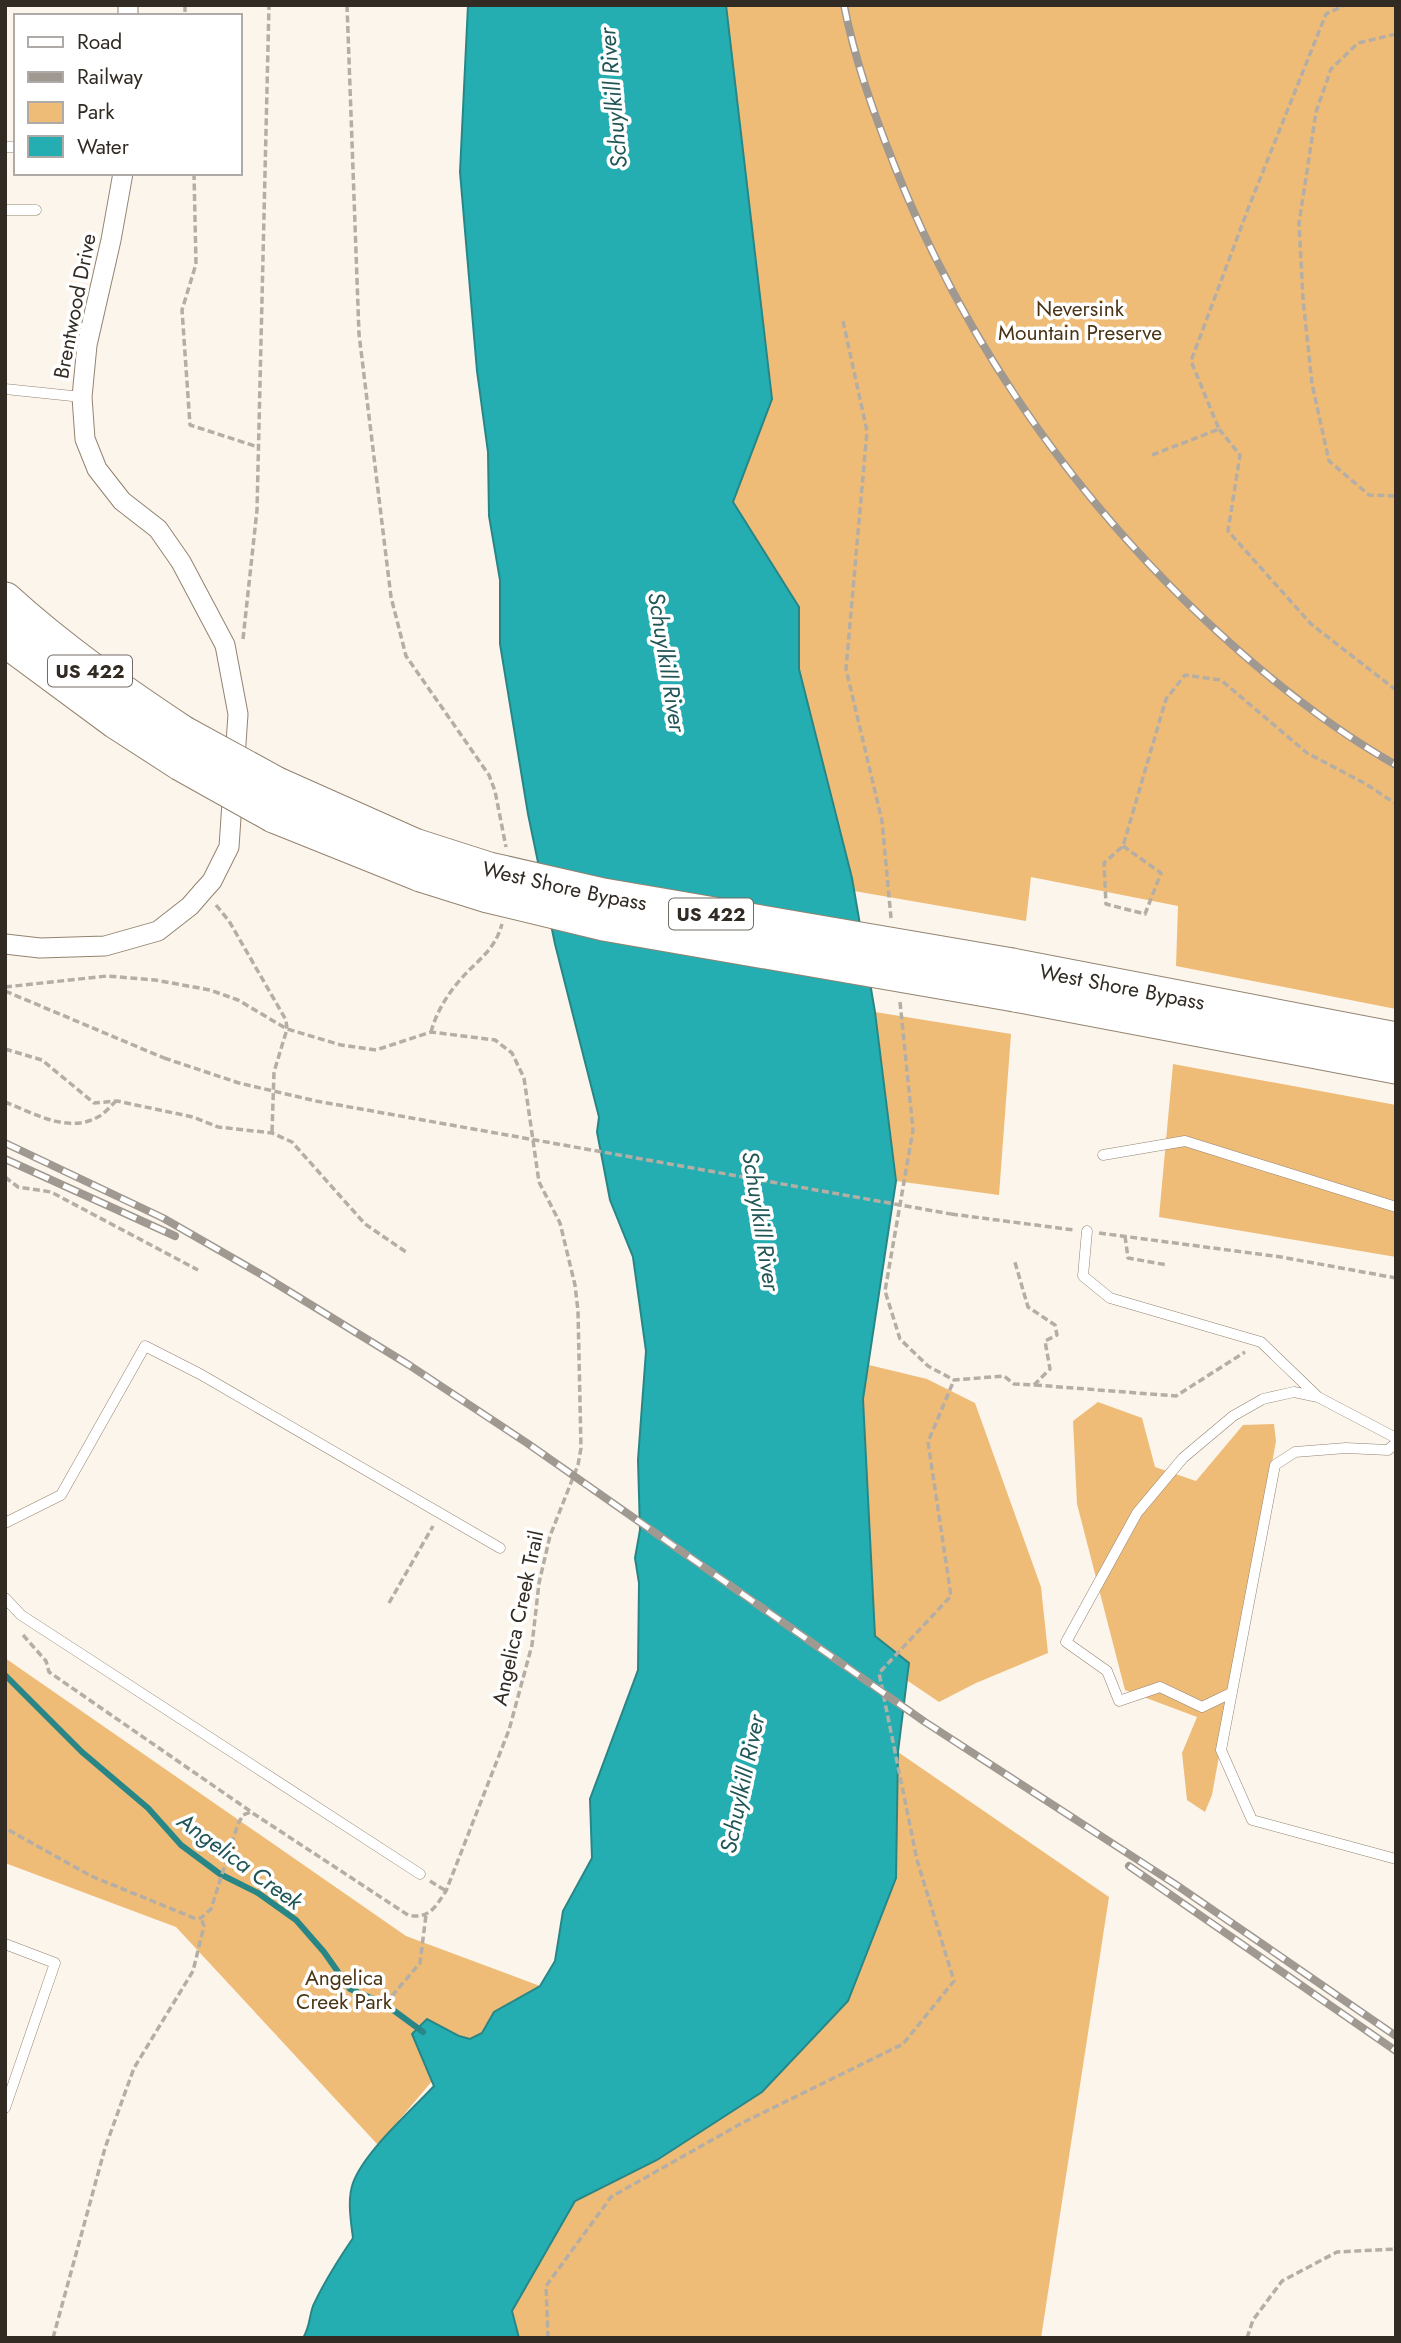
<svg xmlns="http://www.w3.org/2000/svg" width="1401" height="2343" font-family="Jost,sans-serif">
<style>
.green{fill:#efbc78}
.water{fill:#24aeb1;stroke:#288786;stroke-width:2}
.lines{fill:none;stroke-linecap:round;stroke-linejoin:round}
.stream{stroke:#288786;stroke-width:6}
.lane-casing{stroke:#93836f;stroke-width:11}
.street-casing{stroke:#93836f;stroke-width:21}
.highway-casing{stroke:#93836f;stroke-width:37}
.path{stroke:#b5aea5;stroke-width:3.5;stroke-dasharray:7 3.5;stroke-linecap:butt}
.lane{stroke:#fff;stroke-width:10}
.street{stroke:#fff;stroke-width:19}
.highway{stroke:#fff;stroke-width:35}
.rail-casing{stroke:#a09991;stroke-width:8}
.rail{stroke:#fff;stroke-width:5;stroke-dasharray:16;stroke-linecap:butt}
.highway-bridge-casing{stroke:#93836f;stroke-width:37;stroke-linecap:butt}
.path-bridge{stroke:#b5aea5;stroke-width:3.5;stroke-dasharray:7 3.5;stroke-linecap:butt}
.highway-bridge{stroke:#fff;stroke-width:35}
.labels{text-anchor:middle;stroke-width:7;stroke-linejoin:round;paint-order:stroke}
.shield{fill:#fff;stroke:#706b65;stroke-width:2}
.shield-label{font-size:19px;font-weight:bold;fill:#322b23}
.street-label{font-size:21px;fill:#322b23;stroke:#fff}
.park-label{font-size:21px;fill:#4b3415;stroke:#fff}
.water-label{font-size:23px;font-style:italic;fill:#215657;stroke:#fff}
</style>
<rect width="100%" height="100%" fill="#fcf5ec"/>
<path class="green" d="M726,5h670v1004l-220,-43 2,-60 -147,-29 -5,44 -172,-30 -55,-222v-62l-66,-105 39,-103z
M875,1012l136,22 -12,161 -103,-14z
M1173,1064l223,41v152l-237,-40z
M869,1365l58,14 48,24 66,184 7,66 -72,30 -37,19 -31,-21 1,-18 -34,-27 -12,-237z
M1098,1402l44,16 13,49 41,14 47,-56 31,-1 2,17 -64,354 -7,17 -18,-12 -5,-47 15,-36 -72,-27 -48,-186 -4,-83z
M5,1658l401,278 134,50 -46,26 -12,21 -12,6 -11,-3 -32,-17 -15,15 21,46 -55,65 -202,-218 -171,-64z
M898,1752l211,145 -68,441h-522l-7,-27 63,-110 82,-41 105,-68 134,-214z"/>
<path class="water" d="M468,5h258l46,394 -39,103 66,105v62l53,209 23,134 21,169 -33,218 12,237 34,27 -11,89 -2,126 -48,123 -86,91 -105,68 -82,41 -63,110 7,27h-216c7,-11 6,-21 10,-32 11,-24 25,-46 40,-68 -2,-16 -6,-39 0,-55 11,-31 58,-72 81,-97l-22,-52 15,-15 32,17 11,3 12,-6 12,-21 46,-26 15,-25 8,-50 29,-53 -2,-59 48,-129 1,-87 -4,-25 5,-28 -2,-70 8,-109 -13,-94 -23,-57 -13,-68 2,-15 -44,-173 -27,-130 -28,-170v-64l-11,-64 -1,-64 -11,-81 -17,-199z"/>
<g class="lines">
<path class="stream" d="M5,1675l77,77 66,56 33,37 39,29 38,19 38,27 28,32 26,37 35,15 38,28"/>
<defs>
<path id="lane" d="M5,147h8
M5,210h31
M5,389l77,8
M1103,1155l82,-14 211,66
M1087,1231l-4,45 27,22 151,44 57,55
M1396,1443l-8,7 -42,-2 -51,4 -20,13 -54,285 31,70 144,39
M5,1523l56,-28 84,-149 55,28 300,174
M5,1598l16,17 399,259
M1231,1693l-29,14 -42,-20 -41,14 -12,-30 -41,-29 71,-129 46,-55 50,-42 30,-17 31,-7 24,5 78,41
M5,1944l50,19 -50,145"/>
<path id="street" d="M128,16v-11
M5,944l35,4 65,-2 53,-15 32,-25 13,-15 9,-10 17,-34 9,-133 -13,-69 -44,-83 -23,-33 -36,-28 -25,-32 -12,-30 -3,-42 5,-52 24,-105 12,-67"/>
<g id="highway">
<path d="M5,600c56,51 114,91 177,133"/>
<path d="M5,639l111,82 65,42"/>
<path d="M277,785l137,61"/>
<path d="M274,815l147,59"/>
<path id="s1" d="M1012,966l384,74"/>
<path d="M1015,994l381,72"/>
</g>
</defs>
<use href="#lane" class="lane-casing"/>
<use href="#street" class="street-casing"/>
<use href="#highway" class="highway-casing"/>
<path class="path" d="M185,5v11
M347,5l12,329 32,263 15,59 83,119 6,16 11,56
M1396,34l-38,9 -27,26 -15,43 -17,111 4,76 9,85 17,77 40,34 27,1
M194,173l2,91 -14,46 8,115 68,22
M843,321l24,110 -21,238 36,152 9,97
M1219,429l21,26 -12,76 83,93 85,66
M1152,455l67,-26 -28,-68 57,-152 78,-195 19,-9
M243,639l14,-129 12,-505
M1123,846l38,27 -16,41 -39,-10 -2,-41 19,-17 43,-147 19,-24 36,5 86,73 59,31 30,20
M216,905l13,16 57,99 1,9 -13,43 -2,61
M5,987l102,-11 48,4 55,10 28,10 49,29 54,16 35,5 55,-18 64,8 17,13 12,25 15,104 21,41 15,62 3,26 3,137 -3,17 -28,71 -11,47 -7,62 -23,85 -63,161c-10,15 -17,29 -38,24l-157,-103 -8,3 -5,9 -27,85 -10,9h-7l-103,-42 -86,-48
M5,991l159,67
M900,1002l13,128 -28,161 15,48 28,27 26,14 50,-4 10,8 20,1 16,-16 -5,-28 12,-6 -2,-10 -27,-18 -14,-48
M431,1032c5,-19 16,-37 29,-52 18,-21 34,-28 42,-56
M5,1049l37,11 52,43 23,-2 76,16 25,10 54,6 20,9 73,82 41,28
M5,1102c29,11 62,32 93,15 6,-3 12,-10 17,-15
M5,1177l13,10 33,5 147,78
M951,1214l123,16
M1099,1233l182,24 115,21
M1125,1236l3,22 39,7
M1035,1385l141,11 69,-44
M389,1603l44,-77
M23,1635l23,26 3,11 201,139
M430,1881l16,10
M385,2004l35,-41 6,-48
M53,2338l52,-190 29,-80 59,-97 11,-45 -3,-8
M548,2338l-2,-52 65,-89 131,-74 161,-79 51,-63 -37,-121 -38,-187 72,-77 -23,-154 26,-62
M1247,2338l6,-18 29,-39 55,-29 59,-3"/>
<use href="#lane" class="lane"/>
<use href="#street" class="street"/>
<use href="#highway" class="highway"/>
<defs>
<path id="rail" d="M844,5c11,56 30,109 51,162 74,186 193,351 343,483 49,43 101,83 158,115
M5,1143l158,75 101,58 145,89 118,78 398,279 250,162 221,152
M5,1159l170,77
M1129,1866l267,185"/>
</defs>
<use href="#rail" class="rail-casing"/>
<use href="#rail" class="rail"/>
<defs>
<g id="highway-bridge">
<path d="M182,733l95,52"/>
<path d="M181,763l93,52"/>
<path id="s2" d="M414,846l75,24 114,26 409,70"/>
<path d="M421,874l67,21 116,28 411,71"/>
</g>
</defs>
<use href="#highway-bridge" class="highway-bridge-casing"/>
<path class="path-bridge" d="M164,1058l75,25 77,18 635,113"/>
<use href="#highway-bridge" class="highway-bridge"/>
</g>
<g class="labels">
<g class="shield">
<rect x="48" y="655.5" width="84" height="31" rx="5"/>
<rect x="669" y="898.5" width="84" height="31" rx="5"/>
</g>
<g class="shield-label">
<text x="90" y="678">US 422</text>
<text x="711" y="921">US 422</text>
</g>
<g class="street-label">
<text transform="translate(75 306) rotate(-79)" y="7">Brentwood Drive</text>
<text dy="7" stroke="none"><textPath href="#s2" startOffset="156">West Shore Bypass</textPath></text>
<text dy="7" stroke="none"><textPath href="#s1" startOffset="112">West Shore Bypass</textPath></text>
<text transform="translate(518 1618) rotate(-78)" y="7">Angelica Creek Trail</text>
</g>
<g class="park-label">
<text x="1080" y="316">Neversink<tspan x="1080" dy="24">Mountain Preserve</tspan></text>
<text x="344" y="1985">Angelica<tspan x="344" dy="24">Creek Park</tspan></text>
</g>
<g class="water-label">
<text transform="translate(613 98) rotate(-95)" y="8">Schuylkill River</text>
<text transform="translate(667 662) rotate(81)" y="8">Schuylkill River</text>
<text transform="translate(761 1221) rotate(81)" y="8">Schuylkill River</text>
<text transform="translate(742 1784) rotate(-78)" y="8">Schuylkill River</text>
<text transform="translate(240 1861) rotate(36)" y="8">Angelica Creek</text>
</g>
</g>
<rect width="1401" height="2343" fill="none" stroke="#322b23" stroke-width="14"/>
<rect x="14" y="14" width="228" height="161" fill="#ffffff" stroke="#adaaa7" stroke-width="2"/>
<rect x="28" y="37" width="35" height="10" fill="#ffffff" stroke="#adaaa7" stroke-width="2"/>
<text x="77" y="49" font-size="21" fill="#322b23">Road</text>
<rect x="28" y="72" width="35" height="10" fill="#a09991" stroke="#adaaa7" stroke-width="2"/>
<text x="77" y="84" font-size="21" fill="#322b23">Railway</text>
<rect x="28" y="102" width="35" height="21" fill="#efbc78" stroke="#adaaa7" stroke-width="2"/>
<text x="77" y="119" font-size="21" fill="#322b23">Park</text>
<rect x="28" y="136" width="35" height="21" fill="#24aeb1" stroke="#adaaa7" stroke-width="2"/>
<text x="77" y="154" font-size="21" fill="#322b23">Water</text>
</svg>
